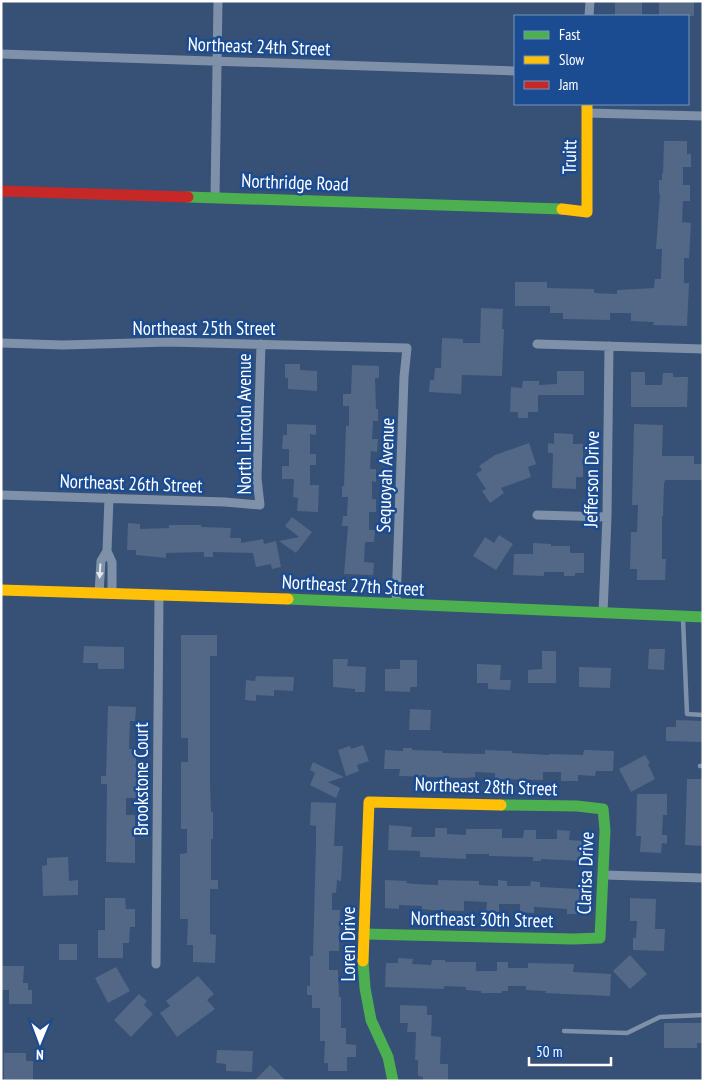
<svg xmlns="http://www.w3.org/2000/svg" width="704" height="1082" font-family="'PT Sans Narrow',sans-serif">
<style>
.building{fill:#536886}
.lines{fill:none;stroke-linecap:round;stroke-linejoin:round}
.lane{stroke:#7e91a9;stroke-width:4.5}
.street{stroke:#7e91a9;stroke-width:9}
.fast{stroke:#4caf50;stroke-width:11}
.slow{stroke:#ffc107;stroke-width:11}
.jam{stroke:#c62828;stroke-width:11}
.oneway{fill:#e5e9ee}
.labels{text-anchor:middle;stroke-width:5;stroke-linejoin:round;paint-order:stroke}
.street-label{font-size:19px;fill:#fff;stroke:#1b4c91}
</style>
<rect width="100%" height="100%" fill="#365076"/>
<path class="building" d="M615,1h27v15h-27z
M659,1h35v15h-35z
M664,141h23v13h4v13h-8v18h7v16h-7l-1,21 9,1 -2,35h-5v25h5l-2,43 -34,-1 1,-3 -23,-1v-8h-21v7l-47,-1v-6h-13v-7h-35v-24h32v6l47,1v4l23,1v-4l37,-2 1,-9h6l1,-30h-6l4,-55h-1v-14h3v-7h1z
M481,308l22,1 -1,20h2l-2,47 -40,-1 -1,19 -32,-2 1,-12h4l1,-12h6l1,-30 21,1v4h17z
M285,364h15v6l17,1v20l-29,-2v-11h-3z
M352,365l27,1v12h-4l1,31h2v12h-5l-1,18h6l-1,13 -6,-1 -1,18h6v13l-4,-1v18h4v13h-7v18h6l-1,12h-9l-1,20 10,1 -1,12 -29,-1 4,-48h-6l1,-10h4l1,-19h-6v-11h2l2,-60h3v-20h-6v-12h8z
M557,371h27v24h-46v17h-10v6h-10v-6h-8l1,-25 11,1 1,-7h16v4l18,-1z
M631,372h14v13h17l1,-12h10v4h15l-1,30h-56z
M287,424l29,1v10l-6,-1v20h6v11h-6v20h9l-1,27 -21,-1 1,-13 -5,-1 1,-18h-12v-13h7v-17h-7l1,-14h4z
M634,424l29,1 -1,31h32v8h9v16h-38l-1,4 -1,32h-1v43h4l-1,21h-28v-11h-7l1,-37h6l1,-27h-6z
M554,433l19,1v10h10v33h-7v12l-24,-1 1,-35h-5v-10l6,1z
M529,443l7,21 -8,3 3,10 -30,11 3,5 -14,10 -8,-12 4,-2 -10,-15 6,-4 -3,-4 16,-11z
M292,517l20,15 -16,21 -17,-12 20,-4 -14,-11z
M128,523l12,1v5l29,-1v-3h32v2l30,1 -1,10h11v5l22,-4 1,5 12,-3 5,26 -9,2 -1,-5 -15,3 -3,-14 -40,-1v5h-9v-5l-38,1v5l-30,-3v-5h-9z
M499,535l14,9 -17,26 -23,-14 12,-19 9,6z
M533,543l18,1v2h19v7h14v20h-9v3h-11v-4h-20v4l-31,-1 1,-21h19z
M181,635h36v21h-7v126l1,30h2v27h-2v41h7v9h-8v45l6,1 -1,28 -22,-1v-17h-6l1,-26h-8v-65l7,-1v-24h-6v-67h7v-24h-7z
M84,646l40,1v22h-26v-6h-15z
M649,649h16l-1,21 -16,-1z
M542,651h14v32h-28v-13l14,-1z
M333,659h15l-1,7 19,1 -1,25h-10v-3l-22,-2z
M400,660h17v27h-7v5l-25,-1v-22h15z
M477,664l24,1 -1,15h11l-1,10 -22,-1v-6h-11z
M579,667l32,1 -1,20 -31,-1z
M256,676l38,1 -1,14 -19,-1v6l-18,-1v6l-11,-1 1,-20 9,1z
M108,706l28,1 -1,14h-5l-1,28h7v49h-10v17h9v48l-29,-1 1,-78h-6v-8h5z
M410,709l21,1 -1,20h-21z
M676,720l27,1v21l-37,-1v-14h10z
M363,745l6,16 -12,4 2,6 -13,5 -8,-26 12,-4 1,3z
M403,748h9v2l30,1v2l43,1v-4l27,1v2l37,2v-1l34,1 1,-5 30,1 -1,20h-17l-1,5 -17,-1v6h-17v-9h-18v8l-48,-1v-6l-20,-1v5l-9,1 -67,-2 1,-7h-16l1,-19 18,1z
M645,755l5,8 -2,1 7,15 -24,13 -12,-23z
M313,762l31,15 -16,5 12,6 -4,10 -26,-13 5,-12 -5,-3z
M687,779h16v67l-18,-1z
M637,794h30v21h-4l-1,20h5v9l-5,-1 -1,10 -21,-1 1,-16h-5z
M311,802l25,1 -2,43h9l-2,35 -4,-1 -1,13h-4v17h8l-1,41h-10v19h9l1,27h2v31h5v16l10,1v12h-9v14h-19v-8h-4l1,-22h-5v-33h-8v-13h-5v-9h3v-30h3l3,-113v-17l-6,-1z
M389,825l23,2 -1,10h24v-9h12v6l19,1v-6h36v9h21l1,-8h12v9h21v-9l13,1 -1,9 15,1 -1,20 -42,-2v2h-8v-4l-44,-1v-2h-23v5l-46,-2v-6l-32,-1z
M68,857l1,24 9,-1v15l-35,1 -1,-30 5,-1v-7z
M385,880l22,1 -1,2 8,1 24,1v-5l41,1v4l19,1v-6l9,1v5h23l1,-5 9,1v5l40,2v25h-13v-5l-14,-1 -19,-1v6l-14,-1v-8h-21v8l-13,-1 1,-9 -23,-1v10l-33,-1 -9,-1v-3l-23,-1v4l-14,-1z
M105,898h20l1,11h9v18h-5l-1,16h-6v15h-25v-28h7z
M630,898l26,1 -1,30h10l-1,22 -31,-1v-12h3l1,-17h-7z
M59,944h18v16h-18z
M630,955l17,19 -17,15 -17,-18z
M398,958l15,1 -1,5 19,1 1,-5h13v2h31v9h21v-9h11v6h20v-5l46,1 -1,8 38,2 -1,22 -65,-3 1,-2 -20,-1v-4h-18v5h-6v2h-21v-2l-15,-1v-3l-22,-1v3l-59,-2 1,-24h12z
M2,966h22l-1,17h5v7h4v14h-23v-14h-7z
M116,967l14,24 -22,12 -13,-25z
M198,976l16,18 -7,6 8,9 -38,28 -17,-24 10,-7 -4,-5z
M139,994l8,7 -3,4 9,9 -22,23 -17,-17z
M400,1005l27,1v9h5l-1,21 10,1 -1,27h8v17h-25v-4l-5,-1v-16h-3l1,-28h-9l1,-9h-8z
M664,1023h39v20h-6v5h-33z
M217,1050l36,1 -1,21 -26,-1v-7l-10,-1z
M4,1053h22v8h7v20h-29z
M270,1065l16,16h-32z"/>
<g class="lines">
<path class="lane" d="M683,619l4,95 16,1
M700,766h3
M564,1031l63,2 33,-16 43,-2"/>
<path class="street" d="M589,16l1,-15
M1,54l514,17
M587,113l116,3
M215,197l3,-196
M1,343l62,2 106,-3 238,6 -3,29 -8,227
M537,344l166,5
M1,495l224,7 35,3 -3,-27 4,-134
M109,498l-2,53 5,11v31
M537,515l70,2
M99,593l2,-32 6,-10
M603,613l4,-96 2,-171
M604,875l99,3
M156,964l3,-369"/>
<path class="fast" d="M188,197l374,12
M288,599l415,18
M364,934l209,5 27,-1 5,-108 -2,-21 -26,-3 -76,-1
M363,961l2,27 6,32 17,37 5,24"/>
<path class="slow" d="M562,209l25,3v-108
M1,590l287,9
M363,961l6,-159 132,3"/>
<path class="jam" d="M1,191l187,6"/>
</g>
<defs><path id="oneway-solid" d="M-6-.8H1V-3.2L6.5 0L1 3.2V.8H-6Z" transform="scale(1.25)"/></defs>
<use class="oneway" href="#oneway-solid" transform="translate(100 571) rotate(93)"/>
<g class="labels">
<g class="street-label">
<text transform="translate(259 46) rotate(2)" y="7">Northeast 24th Street</text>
<text transform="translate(569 157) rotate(-89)" y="7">Truitt</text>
<text transform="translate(295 182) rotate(2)" y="7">Northridge Road</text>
<text x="204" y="335">Northeast 25th Street</text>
<text transform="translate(244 424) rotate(-90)" y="7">North Lincoln Avenue</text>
<text transform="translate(385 475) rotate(-88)" y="7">Sequoyah Avenue</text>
<text transform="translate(591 479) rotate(-89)" y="7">Jefferson Drive</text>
<text transform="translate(131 483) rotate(2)" y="7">Northeast 26th Street</text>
<text transform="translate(353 585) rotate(3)" y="7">Northeast 27th Street</text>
<text transform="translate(141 779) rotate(-90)" y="7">Brookstone Court</text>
<text transform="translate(486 786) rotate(2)" y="7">Northeast 28th Street</text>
<text transform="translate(585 873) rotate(-88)" y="7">Clarisa Drive</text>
<text transform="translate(482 919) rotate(1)" y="7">Northeast 30th Street</text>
<text transform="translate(348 944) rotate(-90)" y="7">Loren Drive</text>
</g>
</g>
<rect width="704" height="1082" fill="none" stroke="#ffffff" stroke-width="5"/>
<rect x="514" y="15" width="175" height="90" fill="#1b4c91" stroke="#7694bd"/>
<rect x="524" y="31" width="25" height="8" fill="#4caf50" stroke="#7694bd"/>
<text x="559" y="40" font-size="15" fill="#ffffff">Fast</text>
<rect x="524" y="56" width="25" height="8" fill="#ffc107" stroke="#7694bd"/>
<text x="559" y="65" font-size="15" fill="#ffffff">Slow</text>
<rect x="524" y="81" width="25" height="8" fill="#c62828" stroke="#7694bd"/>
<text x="559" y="90" font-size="15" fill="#ffffff">Jam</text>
<g transform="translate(40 1042) rotate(181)" stroke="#1b4c91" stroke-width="4" paint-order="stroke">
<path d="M0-4L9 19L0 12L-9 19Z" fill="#ffffff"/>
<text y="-8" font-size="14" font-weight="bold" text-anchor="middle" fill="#ffffff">N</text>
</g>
<path d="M529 1057v8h82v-8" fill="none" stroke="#ffffff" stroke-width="2.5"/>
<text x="536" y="1057" font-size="15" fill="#ffffff" stroke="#1b4c91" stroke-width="4" paint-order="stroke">50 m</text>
</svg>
